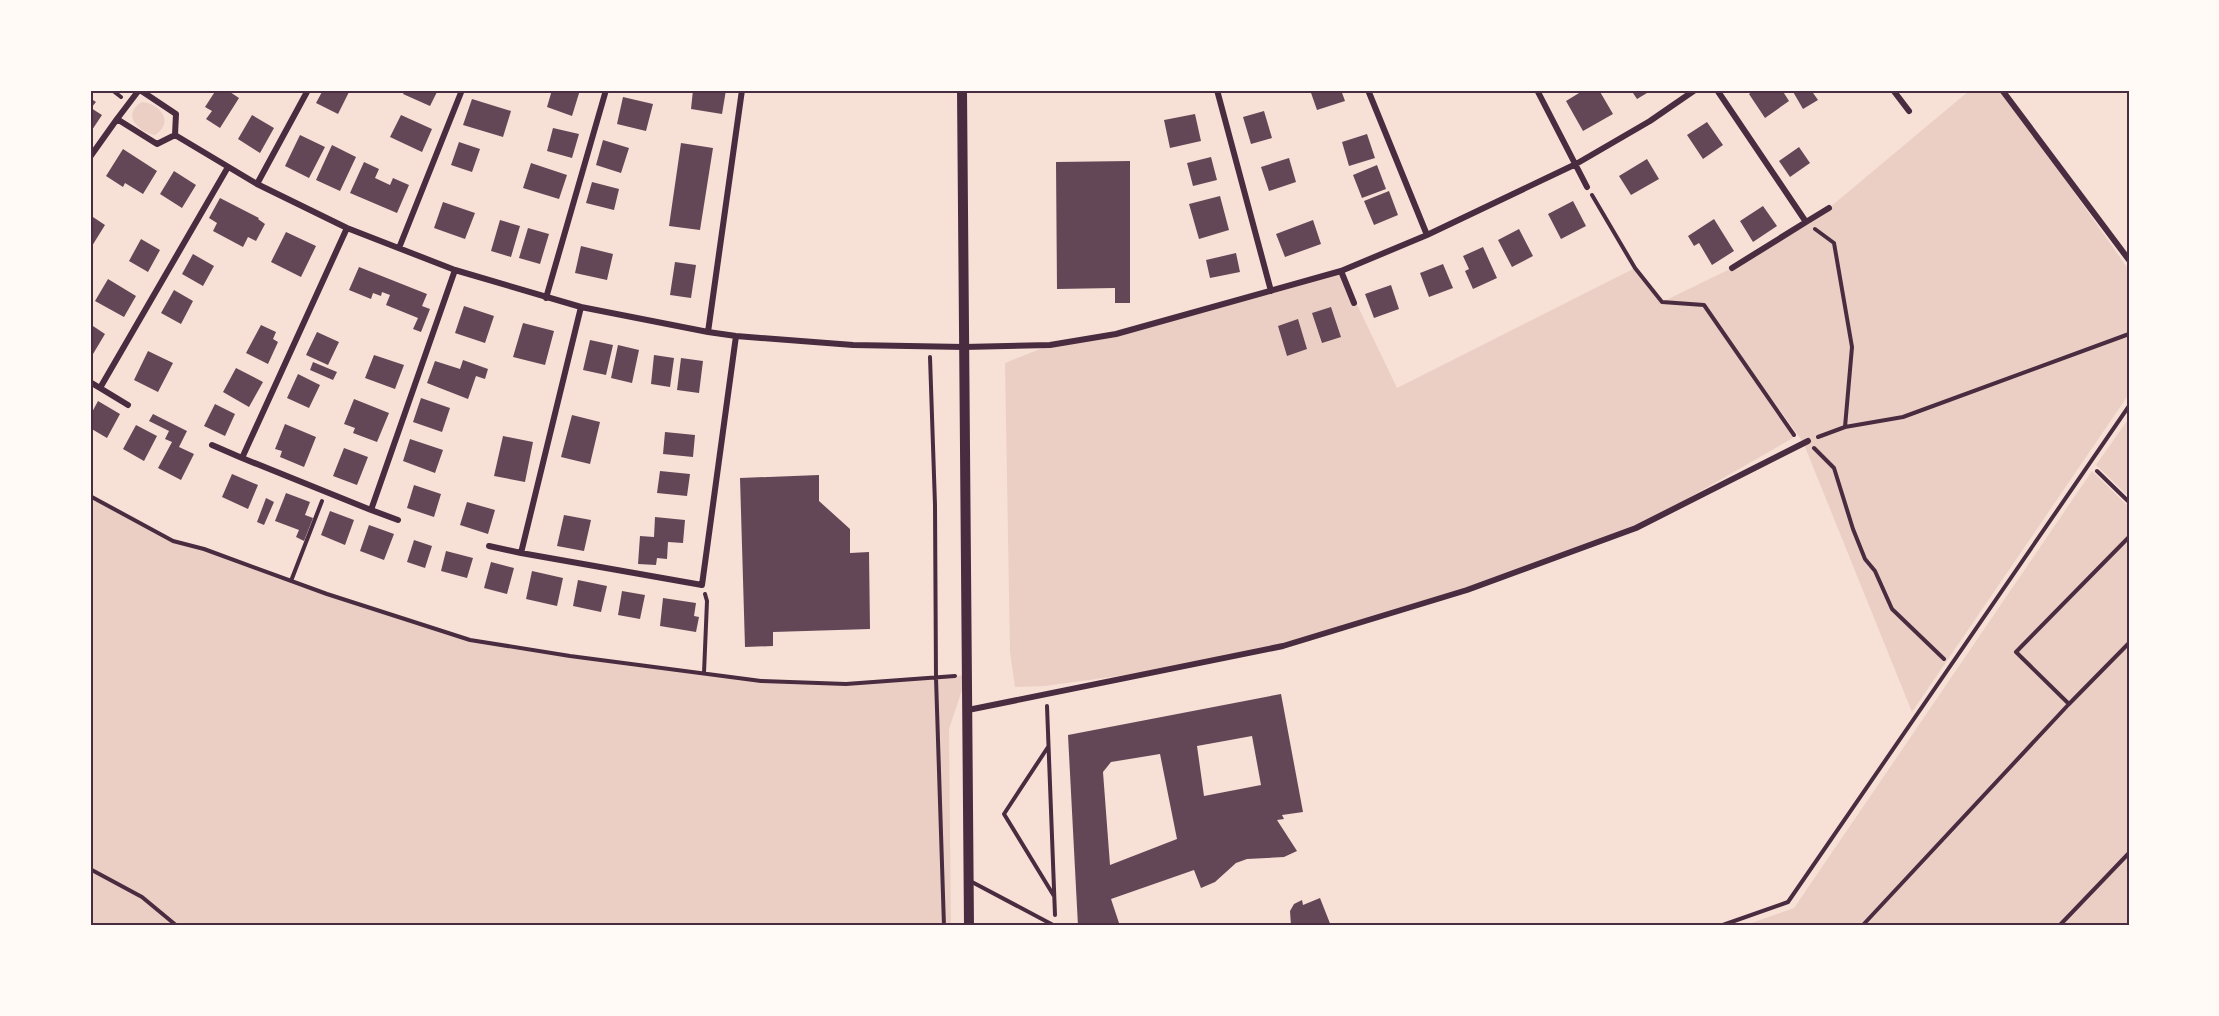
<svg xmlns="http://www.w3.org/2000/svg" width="2219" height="1016" font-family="Mulish,sans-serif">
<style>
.green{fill:#ebcfc5}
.building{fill:#644757;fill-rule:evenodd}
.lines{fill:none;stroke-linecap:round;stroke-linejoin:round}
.path{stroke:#4a2c40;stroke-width:4}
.service{stroke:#4a2c40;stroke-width:4}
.minor{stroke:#4a2c40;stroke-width:6}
.tertiary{stroke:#4a2c40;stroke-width:10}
.neatline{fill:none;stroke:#4a2c40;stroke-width:2}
</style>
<rect width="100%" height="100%" fill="#f7e1d7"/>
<path class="green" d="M1970,90h32l127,180v124l-217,318 -109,-270 -86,-119 76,115 -157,90 -169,62 -184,56 -150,28 -88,12 -30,1 -5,-35 -5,-289 45,-18 66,-11 225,-63 56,117 238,-120 27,34 70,-34 97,-60z
M142,102c16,1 34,19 13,33 -17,-3 -34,-21 -13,-33z
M2129,418v79l-33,-32z
M2092,471l37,36v419h-386l51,-18z
M90,496l83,45 31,8 123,45 143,46 100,16 191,25 85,3 121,-9 -18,54 2,197h-861z"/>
<path class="building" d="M216,90h11l12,8 -19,30 -14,-9 6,-8 -7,-4z
M323,90l26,2 -11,22 -22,-11z
M405,90h33l-8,16 -27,-12z
M552,90h28l-8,26 -25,-9z
M693,90h33l-4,24 -31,-5z
M1310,90h31l4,11 -28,9z
M1584,90h15l14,24 -30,17 -17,-30z
M1631,90h21l-15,9z
M1754,90h28l7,11 -24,17 -16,-24z
M1792,90h19l7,10 -15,9z
M623,97l30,7 -7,27 -29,-7z
M90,98l6,4 -5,6 11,7 -12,18z
M472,99l39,12 -8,26 -40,-12z
M1264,111l8,27 -21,6 -8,-27z
M1195,114l6,27 -31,7 -6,-28z
M252,115l22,13 -14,25 -22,-14z
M401,115l31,14 -10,23 -32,-15z
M1707,122l16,23 -20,14 -16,-24z
M553,128l26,6 -7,24 -25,-7z
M1367,134l8,24 -26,8 -7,-24z
M300,135l25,12 -16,31 -24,-12z
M603,140l26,8 -8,25 -25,-8z
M459,142l21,7 -8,23 -21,-7z
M681,143l32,5 -13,82 -31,-4z
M332,145l24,12 -16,34 -24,-11z
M1799,147l11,16 -20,14 -11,-16z
M123,149l34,22 -14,23 -18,-11 -2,4 -17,-11z
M1211,157l6,23 -24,6 -6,-23z
M1289,158l7,24 -27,9 -8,-24z
M1647,159l12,20 -28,16 -12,-19z
M1130,161v142h-15v-15l-58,1 -1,-127z
M364,162l15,7 -4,9 15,7 3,-7 16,7 -12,28 -47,-20z
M531,163l36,12 -8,24 -36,-11z
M1377,165l9,24 -24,9 -9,-23z
M174,171l22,14 -14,23 -22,-14z
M592,182l27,7 -5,21 -28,-7z
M1389,191l9,24 -24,10 -10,-24z
M1220,196l9,34 -30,9 -10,-35z
M220,198l39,20 -1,1 7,5 -9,17 -8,-4 -5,10 -30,-16 4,-8 -8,-5z
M1573,201l13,25 -25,13 -13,-25z
M443,202l32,11 -10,26 -31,-11z
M1763,206l14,20 -24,16 -13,-21z
M90,215l15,10 -13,21 -2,-2z
M1714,219l20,32 -22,14 -13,-22 -5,3 -6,-10z
M500,220l20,6 -9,31 -20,-6z
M1313,220l8,24 -36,13 -9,-23z
M528,228l21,6 -9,30 -21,-6z
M1519,229l14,27 -21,11 -14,-27z
M286,232l30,14 -15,31 -30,-15z
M141,239l19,11 -12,22 -19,-11z
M581,246l32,8 -6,26 -32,-7z
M1483,247l14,31 -24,11 -8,-18 4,-2 -6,-13z
M1236,253l4,19 -30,6 -4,-18z
M193,254l21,12 -11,20 -21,-12z
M675,262l21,3 -5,33 -21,-3z
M1443,264l10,24 -24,9 -9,-24z
M359,267l68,27 -5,12 8,3 -9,23 -8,-3 5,-11 -32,-13 4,-10 -8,-3 -1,4 -8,-3 -2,6 -22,-9z
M108,279l28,17 -12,21 -29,-16z
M1391,285l8,24 -25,9 -9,-24z
M174,290l19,11 -12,23 -20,-11z
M464,306l30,10 -9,27 -30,-10z
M1331,307l10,30 -19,6 -10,-30z
M1298,319l9,30 -20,7 -9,-30z
M523,323l31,8 -9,34 -32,-8z
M90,324l15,10 -15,25z
M261,325l15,7 -3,7 5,3 -10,22 -22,-11z
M317,332l22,10 -11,23 -22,-10z
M590,340l23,5 -7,30 -23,-5z
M618,345l21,5 -7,33 -21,-5z
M148,351l25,12 -15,29 -24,-12z
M374,355l30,10 -9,24 -30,-11z
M654,355l20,3 -4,29 -19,-3z
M681,358l22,3 -4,32 -22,-3z
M463,360l25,9 -3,10 -9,-3 -8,23 -41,-16 8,-22 25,8z
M313,362l24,10 -4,8 -23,-10z
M236,368l27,14 -14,25 -26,-15z
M298,374l22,11 -11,23 -22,-10z
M421,398l29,10 -8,24 -29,-10z
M354,399l35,14 -12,29 -24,-9 2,-5 -11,-4z
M98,401l22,13 -13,24 -17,-10v-12z
M215,404l20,10 -10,22 -21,-10z
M153,414l34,17 -8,16 15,7 -13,26 -23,-12 14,-26 -7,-3 4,-8 -20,-10z
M572,415l28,7 -10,42 -29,-7z
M285,424l31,13 -12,30 -24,-10 2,-6 -7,-2z
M136,425l21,11 -13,25 -21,-12z
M665,432l30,3 -2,22 -30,-3z
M503,436l30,6 -8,40 -31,-6z
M410,439l33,11 -8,23 -32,-12z
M344,448l24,9 -11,28 -24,-9z
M660,471l30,3 -3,22 -30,-3z
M232,474l26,11 -10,24 -26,-12z
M819,475v26l31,28v24l19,-1 1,77 -97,3v14l-28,1 -5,-169z
M414,485l27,9 -7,23 -27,-9z
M286,493l24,9 -5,13 8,3 -9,23 -8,-4 3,-7 -24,-9z
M266,498l8,4 -10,23 -7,-3z
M467,502l28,8 -7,24 -28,-9z
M330,511l24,9 -9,25 -24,-10z
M564,515l27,5 -7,31 -27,-5z
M655,517l30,3 -2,23 -15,-1 -1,17 -10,-1 -1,7 -18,-1 2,-28 14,1z
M369,525l25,9 -10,26 -24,-9z
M414,540l18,6 -7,22 -18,-6z
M446,551l27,7 -6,20 -26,-7z
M491,562l23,6 -7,26 -23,-6z
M532,571l31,7 -6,28 -31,-7z
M578,580l29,6 -6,26 -28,-6z
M622,591l23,4 -5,24 -22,-4z
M663,598l33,5 -2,13 5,1 -3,15 -36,-6z
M1281,694l22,118 -21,3 2,4 -7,1 20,31 -13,6 -37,2 -11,4 -21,19 -14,6 -7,-18 -83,29 9,27h-42l-10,-191zM1252,736l9,49 -57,11 -7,-50zM1160,754l17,85 -67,26 -7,-93 8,-10z
M1320,898l11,28h-40l-1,-15 4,-7 8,-4 1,5z"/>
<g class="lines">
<path class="path" d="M112,90l9,7
M1592,195l43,73 27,34 42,3 90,130
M1815,229l19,14 18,104 -7,80
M930,357l5,148 1,173 8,248
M1818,437l27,-10 58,-10 226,-83
M1814,448l20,20 19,61 12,30 10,12 17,38 52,50
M2097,471l32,31
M90,496l83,45 31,8 123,45 143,46 100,16 191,25 85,3 109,-8
M291,581l31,-80
M704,673l3,-72 -2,-7
M2069,704l-53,-52 113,-115
M1047,706l8,209
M1048,747l-44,67 50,82
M90,869l52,28 35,29
M1862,926l207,-222 60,-61
M2059,926l70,-73"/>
<path class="service" d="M972,882l83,44
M1720,926l68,-24 341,-496"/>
<path class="minor" d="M139,90l-22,29 40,25 18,-9
M140,90l36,24 -1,21
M1217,90l54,201
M1368,90l59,145
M1537,90l50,97
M1717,90l89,132 23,-14
M1893,90l16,21
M2002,90l127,170
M175,135l82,49 90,44 108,42 126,37 127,25 28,4 117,9 111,2 86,-2 66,-11 225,-63 86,-36 149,-71 74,-43 45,-31
M90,157l27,-38
M257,184l51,-94
M347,228l-105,230 129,52 84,-240
M399,248l63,-158
M1732,268l74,-46
M1341,271l13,32
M546,298l60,-208
M581,307l-60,246 181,32 34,-249
M708,332l34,-242
M90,382l10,6 128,-221
M100,388l28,17
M212,445l30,13
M371,510l27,10
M489,546l32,7
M968,710l315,-64 184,-56 169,-62 172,-87"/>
<path class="tertiary" d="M962,90l7,836"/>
</g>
<rect width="2219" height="1016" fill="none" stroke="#fffaf5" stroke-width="183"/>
<rect x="92" y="92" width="2036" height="832" class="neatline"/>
</svg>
